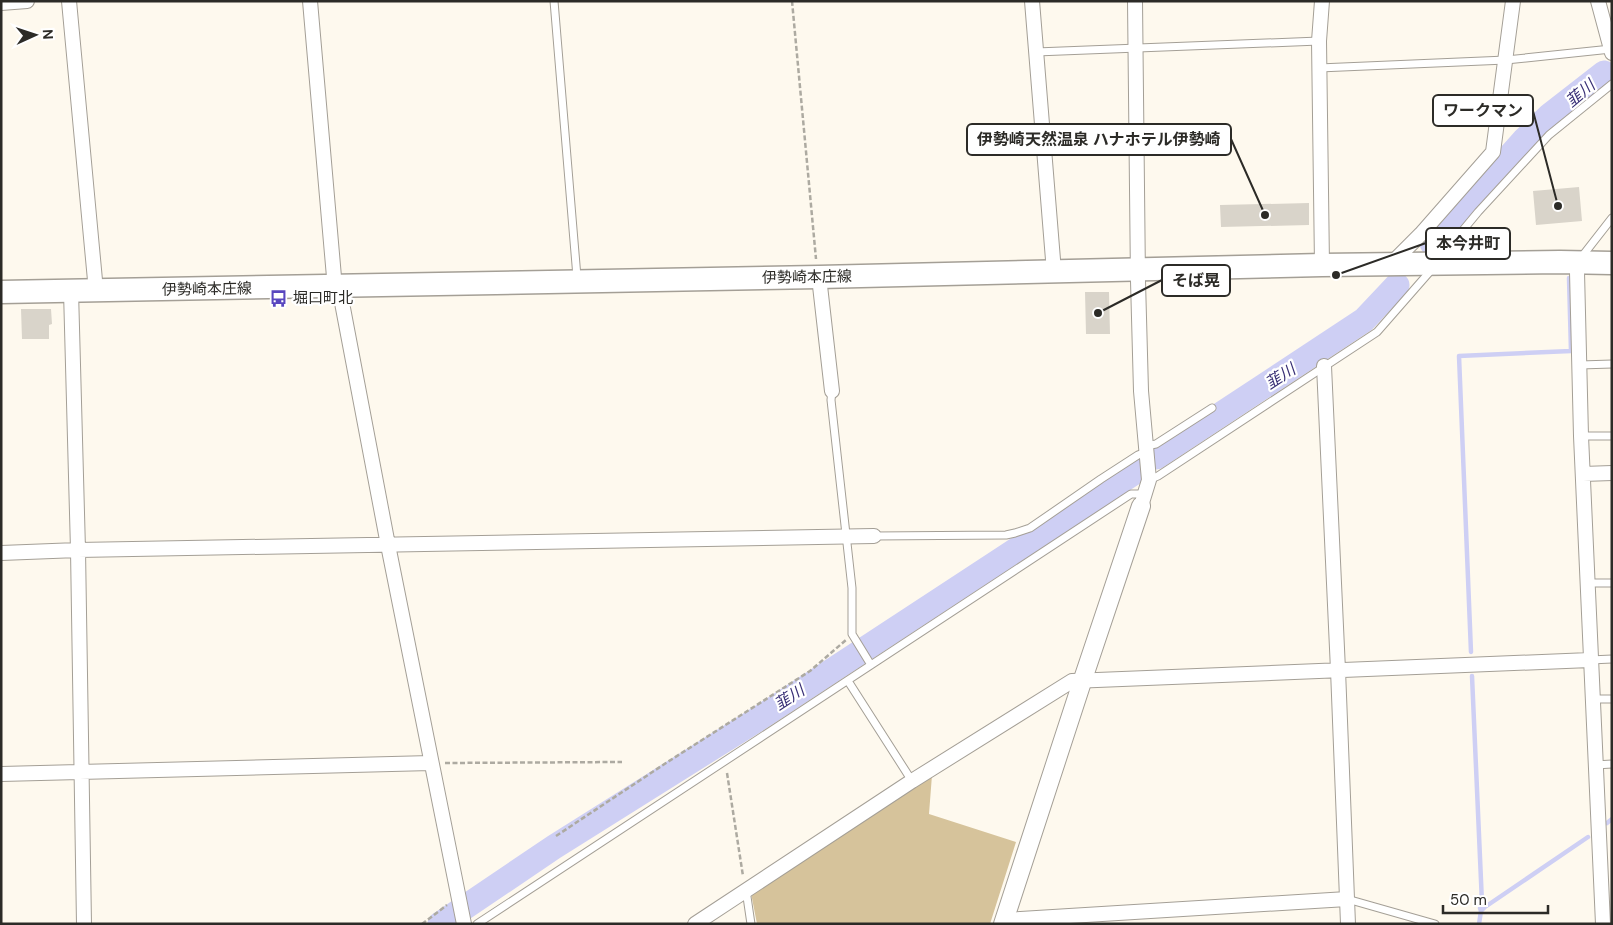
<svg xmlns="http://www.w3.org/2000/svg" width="1613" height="925" font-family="'DM Sans','Noto Sans JP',sans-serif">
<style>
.green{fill:#d6c39b}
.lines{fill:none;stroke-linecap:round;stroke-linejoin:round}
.stream{stroke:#cecff4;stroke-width:4.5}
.river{stroke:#cecff4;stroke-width:25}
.building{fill:#d9d4ca}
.service-casing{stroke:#a49f96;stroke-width:9}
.minor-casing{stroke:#a49f96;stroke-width:16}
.tertiary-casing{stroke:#a49f96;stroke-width:20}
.primary-casing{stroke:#a49f96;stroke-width:25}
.path{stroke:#adaaa1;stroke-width:2.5;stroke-dasharray:5 2.5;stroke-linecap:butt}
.service{stroke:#fff;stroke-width:7}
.minor{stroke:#fff;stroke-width:14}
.tertiary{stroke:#fff;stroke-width:18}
.primary{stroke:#fff;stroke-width:22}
.labels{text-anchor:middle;stroke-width:4.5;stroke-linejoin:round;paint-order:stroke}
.street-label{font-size:15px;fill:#2c2b27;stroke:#fff}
.poi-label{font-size:15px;fill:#2c2b27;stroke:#fff;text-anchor:start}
.water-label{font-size:16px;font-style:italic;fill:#382f75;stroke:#fff}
.leader{fill:none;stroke:#2c2b27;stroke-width:2}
.callout-dot{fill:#2c2b27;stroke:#fff;stroke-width:2}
.callout{fill:#fff;stroke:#2c2b27;stroke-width:2}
.callout-label{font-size:16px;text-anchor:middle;font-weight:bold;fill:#2c2b27}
</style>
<rect width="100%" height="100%" fill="#fef9ee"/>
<path class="green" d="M932,775l-3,39 87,28 -26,82h-233l-6,-31z"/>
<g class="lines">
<path class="stream" d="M1471,652l-12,-296 112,-5 -2,-73
M1472,676l10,227 -2,5 1,3
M1607,823l5,-4
M1479,924l2,-13 4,-4 103,-70"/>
<path class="river" d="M1432,243l92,-103 26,-25 54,-42
M1156,457l208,-137 33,-35
M440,924l114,-77 207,-130 377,-247"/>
</g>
<path class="building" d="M1579,187l3,34 -46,4 -3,-34z
M1309,203v22l-88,2 -1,-22z
M1085,292h24l1,42h-24z
M21,309h30l1,15 -3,1v14h-27z"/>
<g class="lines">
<defs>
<path id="service" d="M554,1l23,276
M1036,52l283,-11
M1319,68l187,-8 105,-11
M1439,259l39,-47 71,-77 63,-51
M1580,259l32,-41
M1580,365l32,-1
M832,391l-1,9 21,188v46l19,31
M1581,436h31
M1146,446l10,-2 56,-36
M1149,480l9,-4 219,-144 56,-64
M874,536l132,-1 9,-2 15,-5 71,-49 37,-24 8,-3
M1588,583h24
M1590,660l22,-1
M848,681l64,100
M1592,699h20
M1595,765l17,-1
M746,890l5,34
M1347,899l88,25
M477,924l654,-430h14"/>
<path id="minor" d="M69,1l27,290
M310,1l24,276 5,10 49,258 76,379
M1032,1l22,271
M1135,1l3,280 3,110 8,89 -8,26
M1598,1l14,52
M1,3l26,-2
M1579,262l-2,10 4,164 22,488
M1322,265l-3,-224 3,-40
M1390,265l31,-31 72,-82 20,-151
M819,277l13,114
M71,291l7,259 6,374
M1324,366l14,304 10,254
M1583,474l29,-1
M1,553l77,-3 796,-14
M1,774l430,-11
M1005,920l342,-21
M695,924l217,-143 160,-100 518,-21"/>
<path id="tertiary" d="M1003,924l79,-242 59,-176"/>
<path id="primary" d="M1,292l818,-15 503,-12 238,-3 52,1"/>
</defs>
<use href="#service" class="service-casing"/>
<use href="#minor" class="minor-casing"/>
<use href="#tertiary" class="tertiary-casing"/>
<use href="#primary" class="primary-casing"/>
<path class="path" d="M792,1l24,258
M445,763l177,-1
M727,773l16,103
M556,836l110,-73 144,-92 36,-31
M422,924l25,-19"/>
<use href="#service" class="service"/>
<use href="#minor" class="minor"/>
<use href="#tertiary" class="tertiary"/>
<use href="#primary" class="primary"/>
</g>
<defs>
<symbol id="bus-bare" viewBox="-9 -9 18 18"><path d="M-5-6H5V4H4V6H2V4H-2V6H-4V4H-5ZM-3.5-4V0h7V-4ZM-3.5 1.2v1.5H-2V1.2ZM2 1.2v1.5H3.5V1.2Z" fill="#5947bf" stroke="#fff" stroke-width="2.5" paint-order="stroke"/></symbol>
</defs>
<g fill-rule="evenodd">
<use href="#bus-bare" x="266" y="286" width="25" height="25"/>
</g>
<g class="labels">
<g class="street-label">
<text transform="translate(807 277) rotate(-1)" y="5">伊勢崎本庄線</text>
<text transform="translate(207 289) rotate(-1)" y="5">伊勢崎本庄線</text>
</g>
<g class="poi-label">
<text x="293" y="303">堀口町北</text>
</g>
<g class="water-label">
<text transform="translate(1580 93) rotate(-40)" y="6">韮川</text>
<text transform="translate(1280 376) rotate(-33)" y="6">韮川</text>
<text transform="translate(789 697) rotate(-33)" y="6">韮川</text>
</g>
</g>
<path class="leader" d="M1558 206L1533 111M1265 215L1231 139M1336 275L1426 243M1098 313L1162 280"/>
<g class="callout-dot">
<circle cx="1558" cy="206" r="5"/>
<circle cx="1265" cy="215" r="5"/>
<circle cx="1336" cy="275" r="5"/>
<circle cx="1098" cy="313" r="5"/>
</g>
<g class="callout">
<rect x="1433" y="95" width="100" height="31" rx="5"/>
<rect x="967" y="124" width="264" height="31" rx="5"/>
<rect x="1426" y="228" width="84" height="31" rx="5"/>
<rect x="1162" y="265" width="68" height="31" rx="5"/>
</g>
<g class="callout-label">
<text x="1483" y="116">ワークマン</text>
<text x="1099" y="145">伊勢崎天然温泉 ハナホテル伊勢崎</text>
<text x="1468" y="249">本今井町</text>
<text x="1196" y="286">そば晃</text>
</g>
<rect width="1613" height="925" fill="none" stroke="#2c2b27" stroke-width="5"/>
<g transform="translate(35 35) rotate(87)" stroke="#ffffff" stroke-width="4" paint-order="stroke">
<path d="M0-4L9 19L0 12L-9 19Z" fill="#2c2b27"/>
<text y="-8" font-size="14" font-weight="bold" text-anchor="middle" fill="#2c2b27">N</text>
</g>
<path d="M1443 905v8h105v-8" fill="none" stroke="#2c2b27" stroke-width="2.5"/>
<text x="1450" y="905" font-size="15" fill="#2c2b27" stroke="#ffffff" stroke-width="4" paint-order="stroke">50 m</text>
</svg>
